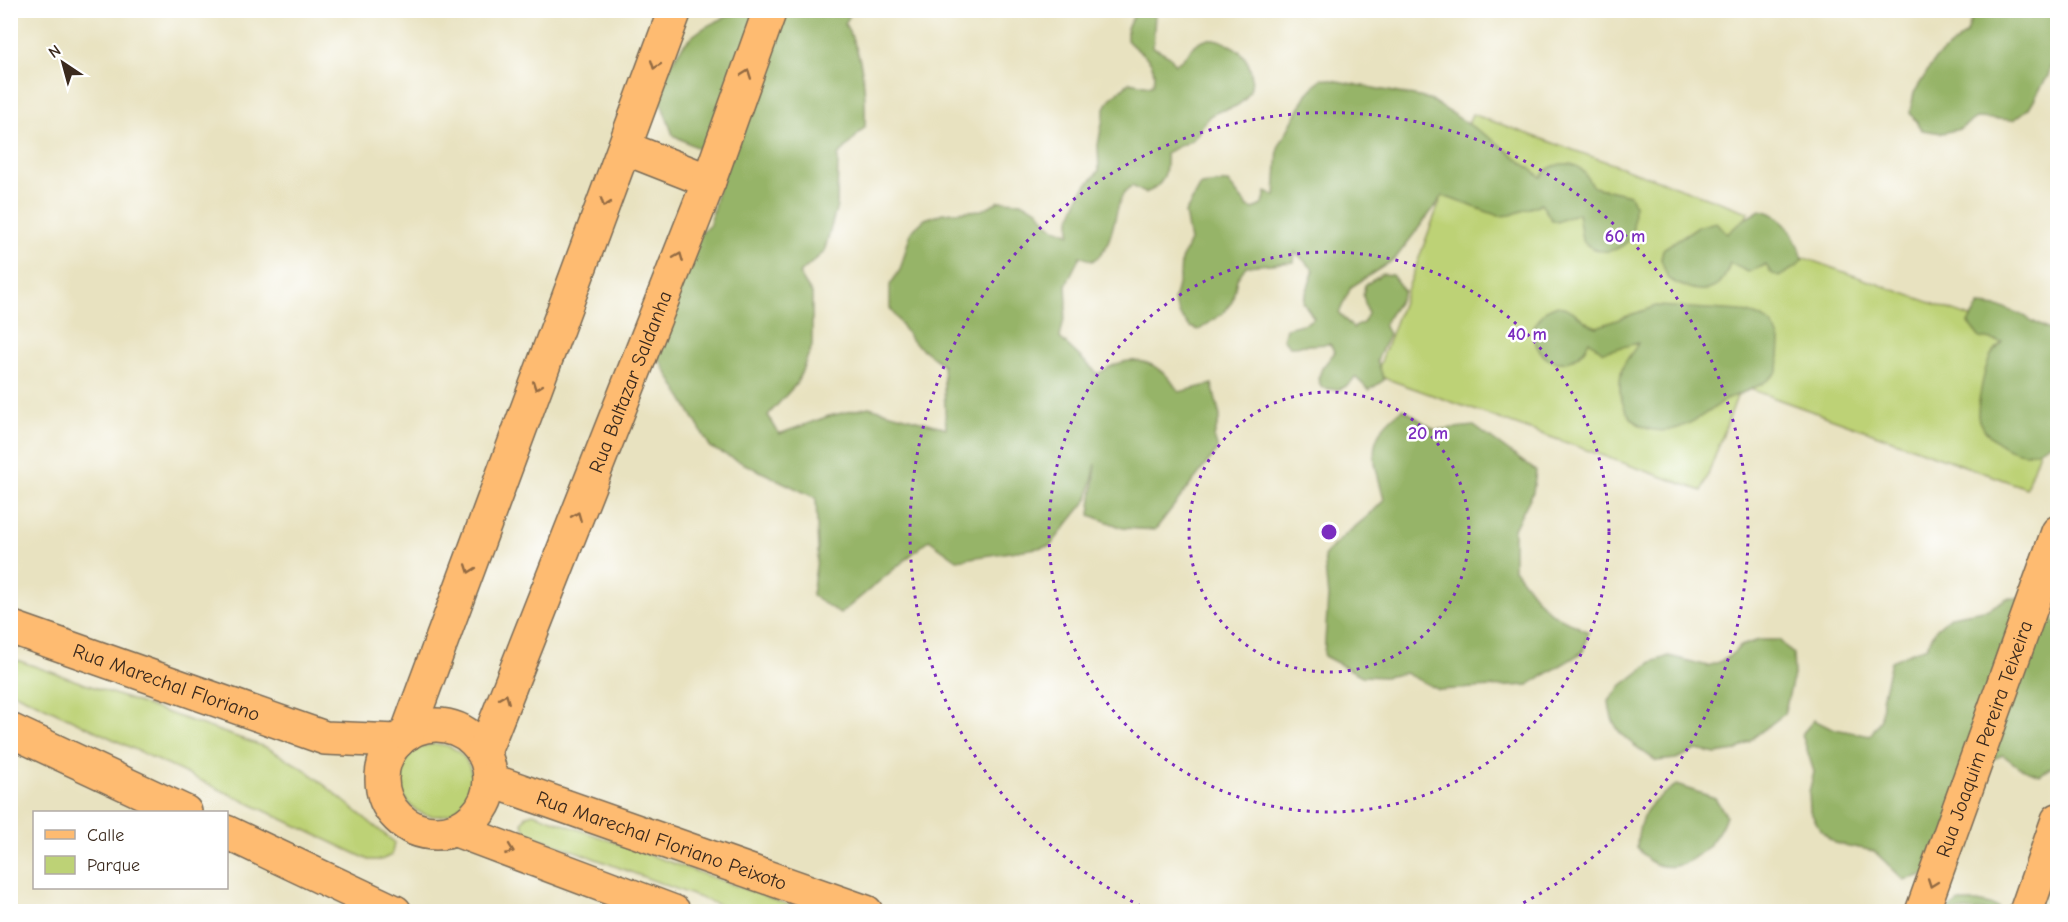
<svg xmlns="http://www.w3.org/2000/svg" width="2068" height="922" font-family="'Comic Neue',sans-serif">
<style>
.green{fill:#bdd276;stroke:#7c7e4a;stroke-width:1.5}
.forest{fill:#96b467;stroke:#686f42;stroke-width:1.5}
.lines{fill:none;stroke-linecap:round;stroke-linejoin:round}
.major-casing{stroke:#786a57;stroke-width:36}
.major{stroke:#febb71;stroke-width:33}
.oneway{stroke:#936b43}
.ring{fill:none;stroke:#7b2cbf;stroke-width:3;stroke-dasharray:3 6}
.labels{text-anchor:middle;stroke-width:5;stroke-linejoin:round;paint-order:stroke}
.street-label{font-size:20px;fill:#3b2a1e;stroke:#fff}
.centre{fill:#7b2cbf;stroke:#fff;stroke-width:3}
.ring-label{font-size:18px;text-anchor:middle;font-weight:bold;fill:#7b2cbf;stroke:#fff;stroke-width:5;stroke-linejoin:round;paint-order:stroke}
</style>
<rect width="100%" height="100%" fill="#fff"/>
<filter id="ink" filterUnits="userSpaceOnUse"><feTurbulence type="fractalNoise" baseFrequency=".0167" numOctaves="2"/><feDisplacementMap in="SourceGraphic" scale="12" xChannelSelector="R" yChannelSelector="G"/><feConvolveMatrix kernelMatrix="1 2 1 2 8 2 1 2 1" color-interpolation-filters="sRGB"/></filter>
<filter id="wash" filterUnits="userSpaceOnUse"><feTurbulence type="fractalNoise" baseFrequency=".008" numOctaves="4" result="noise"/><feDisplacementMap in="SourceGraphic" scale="24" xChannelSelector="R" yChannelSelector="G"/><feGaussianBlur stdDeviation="1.35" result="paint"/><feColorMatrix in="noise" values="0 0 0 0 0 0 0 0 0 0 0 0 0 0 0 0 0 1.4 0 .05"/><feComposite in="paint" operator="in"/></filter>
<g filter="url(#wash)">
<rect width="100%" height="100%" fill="#e8e2c0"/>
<path class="green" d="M1472,114l276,98 -8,23 318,113 -1,52 -31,88 -285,-102 -39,105 -326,-116z
M11,658l257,90 38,22 88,72 -2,13 -11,5h-12l-358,-169z
M400 780a36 36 0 1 1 72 0a36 36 0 1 1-72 0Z
M533,813l273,98h-71l-209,-78 -4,-10 5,-8z"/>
<path class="forest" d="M742,11h110l-7,13c19,32 21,66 20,103l-27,29 -1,50 -13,46 -25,22 13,20v52l-15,37 -29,32 11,19 50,-18 40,-9 77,21 -3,-63 -31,-24 -22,-33v-23l10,-15 11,-38 14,-13 18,-6 39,-3 17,-9 22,1 17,8 12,16 20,8v-15l12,-29 17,-19 -1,-26 7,-37 5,-9 20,-17 19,4 4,-2c5,-28 -12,-27 -26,-44v-12l9,-16 13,-1 6,3 -2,33 17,9 5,8c13,-4 15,-22 31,-25 10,-2 21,4 29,9 20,13 24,46 1,58 -8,4 -18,4 -26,10 -7,5 -10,16 -16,22 -8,7 -20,8 -28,16 1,18 -1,32 -21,39l-13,-7c-22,10 -12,60 -40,75l-12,-5 -14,29 1,19 -7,34 38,36c33,-23 61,-15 81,18l33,-8 8,32 -6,21 4,12 -63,81 -32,-2 -33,-13 6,-51 -8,35 -38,47 -93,14 -28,-20 -89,74 -28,-19 6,-43 -2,-54 -105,-50 -73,-125 20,-54 52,-44 14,-63 -51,-27 -16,-43c25,-51 31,-61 85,-81z
M1974,11h83v31l-9,34 -19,32 -15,12 -38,-2 -16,11 -18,4 -20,-3 -12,-17 4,-20 21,-34 32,-26z
M1322,78l107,21 66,42 46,36c7,-13 31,-19 42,-6 5,6 5,11 11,16l36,8 4,9 -1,31c-13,18 -35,23 -51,5l-4,-27 -21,9 -5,-2 -11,-16 -30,11 -12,1 -56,-20 -48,63 -44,28 -12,26 14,15 10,-5 5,-9 -5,-19 2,-10 17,-11 10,1 12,16c-5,14 -15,21 -20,34l5,9 -12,26 7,20 -15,10 -14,-13c-9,13 -19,15 -34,10l-3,-8 4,-11 13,-16 -5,-8 -40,2 -7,-7 3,-11 20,-5 8,-5 -11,-16 11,-32 -19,-18 -1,10 -48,4 -9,13 -5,23 -10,12 -23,16 -9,-3 -10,-12 -6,-14 6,-25 1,-16 9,-19 -5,-28 16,-28 27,-3 20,25 6,2 9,-5 3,-12 9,4 3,-48 29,-54z
M1760,210c24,3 36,28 43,49l-7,8 -17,10 -8,-4 -5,-8 -18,7 -18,-9c-10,36 -34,31 -62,16l-7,-20 2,-10 34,-22 19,-5 11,12 16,-14z
M1979,305c39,2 46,14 78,29v105c-8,6 -22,15 -34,14 -16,-2 -38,-17 -44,-32 -4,-11 6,-54 11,-64 3,-6 9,-10 12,-15l-22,-4 -12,-15z
M1555,306c23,1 23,16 42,21l59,-21 85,5 20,6 9,6 6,8 4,10 -2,30c-14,15 -30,19 -48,27 -18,9 -32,24 -52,30 -39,12 -66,-19 -56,-58 2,-10 12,-18 16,-27l-35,9 -14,-11c-15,34 -58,26 -55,-15l12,-16z
M1403,409l32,21 39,-4 62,45 -3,21 -19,37v40l23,30 14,14 37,19 -5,20 -55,33 -89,5 -34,-17 -20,4 -23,-1 -38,-20 4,-59 -4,-41c18,-22 42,-35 60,-56 -10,-42 -22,-62 19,-91z
M2007,598c26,0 33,7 50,26v139l-17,12 -21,-8 -16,-12 -21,8 -12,38 -5,41 -10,17 -15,12 -36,9 -30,-29 -40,-8 -14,-14 -10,-18 -1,-19 5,-20 -12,-38 12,-14 16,8 40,8 11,-17 1,-20 9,-38 36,-15 9,-17 15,-13 38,-7z
M1759,640h20l14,14 1,21 -10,39 -48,37 -20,3 -20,-4 -20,9 -20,2c-26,-20 -45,-26 -47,-60l12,-15 31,-24 17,-6 39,10 18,-7 15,-13z
M1676,785l39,13 11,17c-8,28 -45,66 -76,46 -5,-3 -9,-10 -13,-14 1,-33 12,-44 39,-62z
M1959,902h19l20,5v4h-52z"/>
</g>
<g filter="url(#ink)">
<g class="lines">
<defs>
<g id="major">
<path d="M625,148l84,33"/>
<path id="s1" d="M10,627l315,111 73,3"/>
<circle cx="436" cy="779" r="54"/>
<path d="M10,730l175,82"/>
<path d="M407,734l268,-724"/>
<path id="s2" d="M484,752l225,-571 61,-171"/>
<path id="s3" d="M490,780l376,132"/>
<path d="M456,830l218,82"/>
<path d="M226,832l169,80"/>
<path id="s4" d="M1922,912l136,-380"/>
<path d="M2026,912l32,-92"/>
</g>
</defs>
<use href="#major" class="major-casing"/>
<use href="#major" class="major"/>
</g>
<defs><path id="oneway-chevron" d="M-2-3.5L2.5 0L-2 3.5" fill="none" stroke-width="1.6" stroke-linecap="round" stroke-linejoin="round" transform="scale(1.5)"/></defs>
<g class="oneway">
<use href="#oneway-chevron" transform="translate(655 65) rotate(110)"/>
<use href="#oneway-chevron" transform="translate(747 74) rotate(-70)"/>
<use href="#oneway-chevron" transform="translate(605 203) rotate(110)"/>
<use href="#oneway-chevron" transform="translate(679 257) rotate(-68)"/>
<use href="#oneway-chevron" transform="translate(537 386) rotate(110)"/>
<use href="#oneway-chevron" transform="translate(577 516) rotate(-68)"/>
<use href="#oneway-chevron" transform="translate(470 569) rotate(110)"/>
<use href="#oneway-chevron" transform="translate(505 698) rotate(-68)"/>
<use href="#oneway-chevron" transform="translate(510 850) rotate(20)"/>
<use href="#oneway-chevron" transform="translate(1932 883) rotate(110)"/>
</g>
</g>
<g class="ring">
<circle cx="1329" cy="532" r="140"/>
<circle cx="1329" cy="532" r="280"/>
<path d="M1149 910A419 419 0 1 1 1509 910"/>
</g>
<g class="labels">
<g class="street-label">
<text dy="7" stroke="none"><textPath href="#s2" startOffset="398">Rua Baltazar Saldanha</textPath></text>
<text dy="7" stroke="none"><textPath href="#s1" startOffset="166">Rua Marechal Floriano</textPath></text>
<text dy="7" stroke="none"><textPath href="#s4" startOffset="184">Rua Joaquim Pereira Teixeira</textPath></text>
<text dy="7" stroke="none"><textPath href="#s3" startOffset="182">Rua Marechal Floriano Peixoto</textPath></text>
</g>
</g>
<circle cx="1329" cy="532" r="9" class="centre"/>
<g class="ring-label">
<text x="1625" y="242">60 m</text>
<text x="1527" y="340">40 m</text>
<text x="1428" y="439">20 m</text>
</g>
<rect width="2068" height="922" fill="none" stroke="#fff" stroke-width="36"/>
<rect x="33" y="811" width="195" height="78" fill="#ffffff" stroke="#b1aaa5" stroke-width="1.5"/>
<rect x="45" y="830" width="30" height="9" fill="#febb71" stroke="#b1aaa5" stroke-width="1.5"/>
<text x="87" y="841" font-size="18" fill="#3b2a1e">Calle</text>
<rect x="45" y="856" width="30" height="18" fill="#bdd276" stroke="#b1aaa5" stroke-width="1.5"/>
<text x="87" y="871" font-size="18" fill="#3b2a1e">Parque</text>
<g transform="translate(63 63) rotate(324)" stroke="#ffffff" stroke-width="4.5" paint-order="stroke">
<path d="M0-4.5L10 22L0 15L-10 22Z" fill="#3b2a1e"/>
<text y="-9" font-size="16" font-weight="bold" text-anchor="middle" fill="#3b2a1e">N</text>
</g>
</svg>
